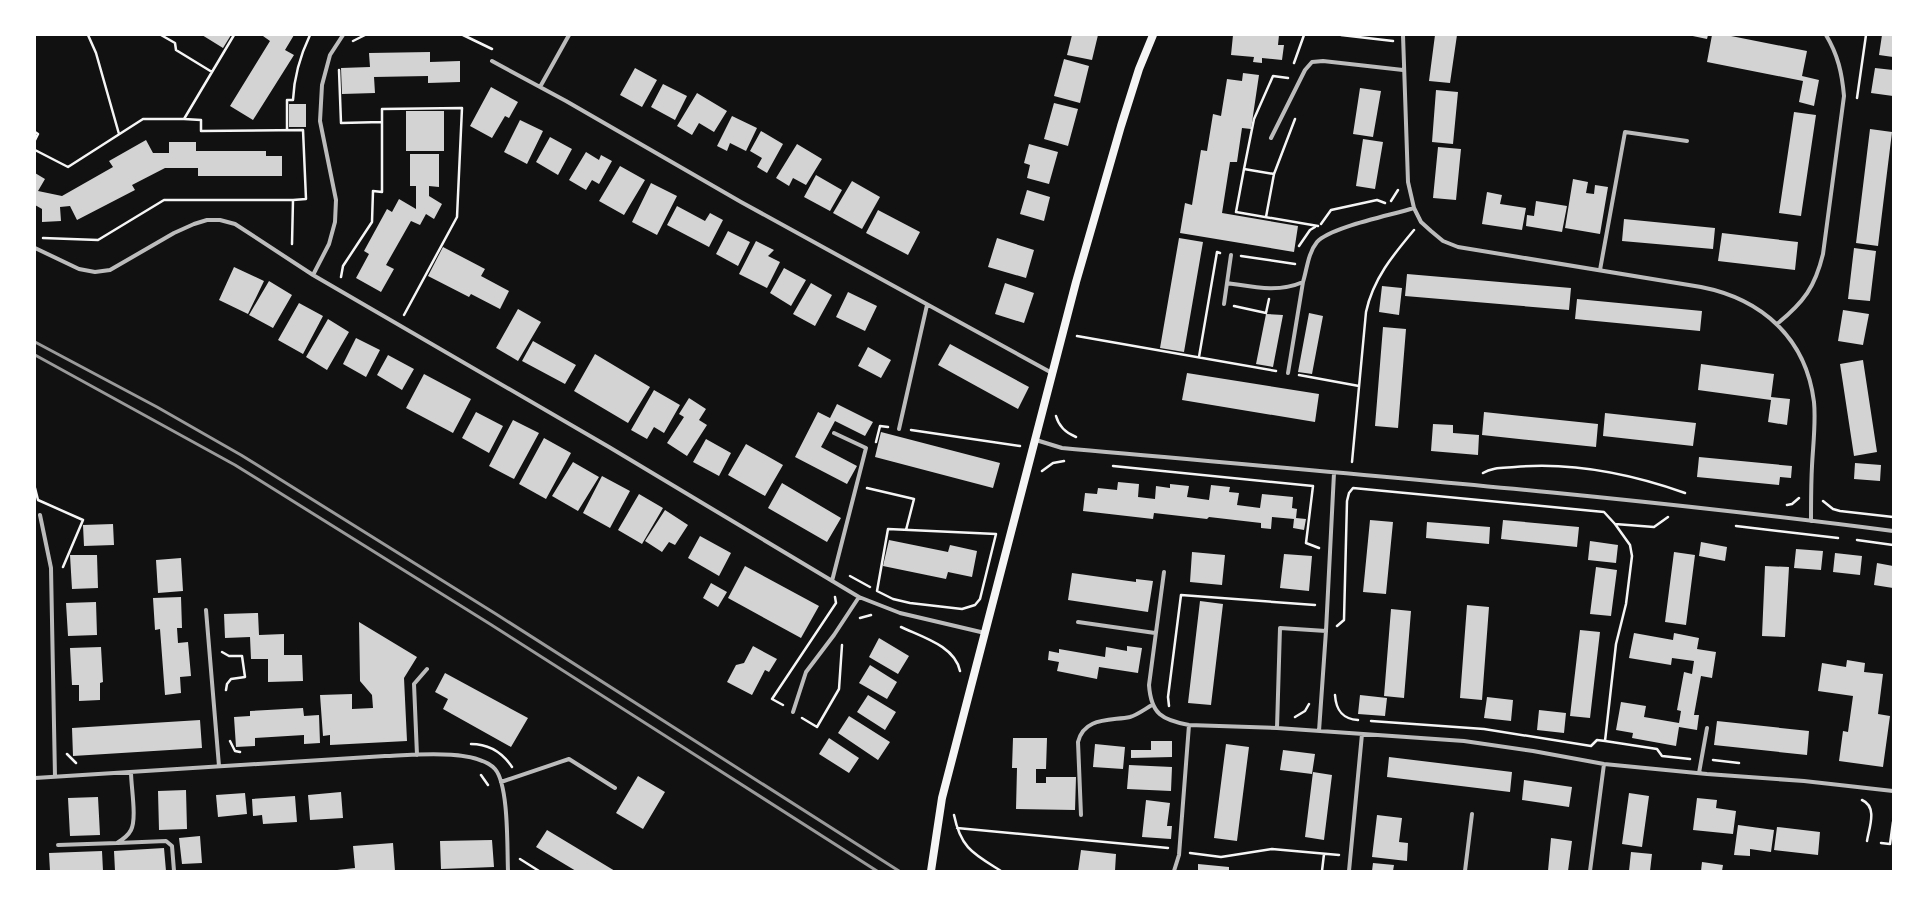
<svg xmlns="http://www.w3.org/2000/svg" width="1928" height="906" font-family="Rubik,sans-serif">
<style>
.building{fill:#d3d3d3}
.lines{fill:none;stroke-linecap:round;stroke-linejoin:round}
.path{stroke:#f5f5f5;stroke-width:2.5}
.minor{stroke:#bcbcbc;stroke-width:4}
.secondary{stroke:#f5f5f5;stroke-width:8}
.rail{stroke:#9a9a9a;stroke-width:3}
</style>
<rect width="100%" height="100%" fill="#111"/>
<path class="building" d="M202,35h29l-8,13z
M264,35h30l-9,15 9,5 -41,65 -23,-14 40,-65 -7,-5z
M1072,35h26l-6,25 -25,-5z
M1233,35h46l-1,10h6l-2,15 -20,-2v5l-9,-1 1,-5 -23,-2z
M1435,35h22l-7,48 -21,-2z
M1688,35h20l-1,4z
M1712,35h14l81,16 -5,25 17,4 -5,26 -15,-4 4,-21 -96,-19z
M1882,35h11v22l-14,-2z
M430,52v10l30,-1v21l-32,1v-7l-54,1 1,16 -33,1 -1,-26 29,-1 -1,-14z
M1064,59l25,7 -9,37 -26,-7z
M635,68l22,12 -15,27 -22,-12z
M1875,68l18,2v26l-22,-3z
M1243,73l16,2 -8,54 -9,-1 -5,34h-7l-8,51 76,13 -4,26 -114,-19 5,-30 7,2 9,-55 6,1 6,-37 8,2 6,-37 15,2z
M663,84l24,12 -12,24 -24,-13z
M491,87l27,15 -9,16 -4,-2 -13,22 -22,-12z
M1360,88l21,3 -8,46 -20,-3z
M1436,90l22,2 -5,52 -21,-2z
M697,93l30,18 -13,21 -15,-9 -7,12 -15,-9z
M1054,103l24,6 -10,37 -24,-7z
M289,104h17v23h-17z
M406,111h38v40h-38z
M1794,112l22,3 -15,101 -22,-3z
M732,116l25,12 -11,23 -16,-8 -3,8 -10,-5z
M520,120l23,11 -16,33 -23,-12z
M1870,129l22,3 -14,114 -22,-3z
M761,131l22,13 -16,29 -10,-6 5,-9 -12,-7z
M550,137l22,12 -14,26 -22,-13z
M1363,139l20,3 -8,47 -19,-3z
M146,140l7,13h16v-11h27v9h70v5h16v20h-84v-8h-33l-33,17 3,5 -58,30 -7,-14 -10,1 1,14 -19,1v-13l-7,-4v-32l10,6 -7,12 24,5 51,-29 -4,-6z
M797,144l25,15 -16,26 -13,-7 -4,8 -13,-8z
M1029,144l29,8 -9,32 -22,-6 3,-13 -6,-2z
M1438,147l23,2 -5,51 -23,-2z
M586,152l13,8 2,-5 11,6 -13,23 -7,-4 -6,10 -17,-10z
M410,154h29v33l-10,-1v10l13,8 -8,15 -8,-5 -6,11 -9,-4 -25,44 8,4 -13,23 -25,-14 13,-24 -5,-3 23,-42 5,3 7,-13 17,10v-23h-6z
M620,166l25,14 -21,35 -25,-14z
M816,175l26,15 -12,21 -26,-14z
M1573,179l15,3 -2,11 8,1 1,-9 13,2 -8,47 -35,-6z
M852,181l28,16 -18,32 -29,-16z
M651,183l26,13 -20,39 -25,-13z
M1027,190l23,7 -6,24 -24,-7z
M1487,192l15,3 -2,9 26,4 -4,22 -40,-6z
M1536,201l31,5 -5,26 -36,-6 1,-11 7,1z
M677,206l28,15 5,-8 13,7 -14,27 -42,-22z
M878,210l42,22 -12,23 -42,-22z
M1624,219l91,9 -2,21 -91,-8z
M728,231l22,11 -12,24 -22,-12z
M1722,233l76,9 -3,28 -77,-9z
M997,238l37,12 -8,28 -38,-11z
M1179,238l24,4 -19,110 -24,-4z
M756,241l18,9 -6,6 12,6 -13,26 -28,-14z
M443,247l42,22 -4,7 28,15 -9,18 -29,-15 -2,3 -41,-21z
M1854,248l22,3 -6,50 -22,-2z
M234,267l30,14 -16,33 -29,-14z
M784,268l22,12 -15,26 -21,-13z
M1407,274l164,14 -2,22 -164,-14z
M269,281l23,14 -19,33 -24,-13z
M811,283l21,12 -17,31 -22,-12z
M1005,283l29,10 -10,30 -29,-9z
M1382,286l20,2 -3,27 -20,-3z
M848,292l29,14 -12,25 -29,-14z
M1577,299l125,12 -2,20 -125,-12z
M299,303l24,13 -20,38 -25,-14z
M518,309l23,13 -23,39 -22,-13z
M1843,310l26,4 -6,31 -25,-4z
M1309,313l14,3 -11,58 -14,-2z
M1266,314l17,1 -10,52 -17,-3z
M328,319l21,13 -22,38 -21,-13z
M1383,327l23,2 -8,99 -23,-2z
M356,338l24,12 -14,27 -23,-13z
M533,341l43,24 -11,19 -43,-23z
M950,344l79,43 -11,22 -80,-44z
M868,347l23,13 -10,18 -23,-12z
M595,354l55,33 -22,36 -54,-32z
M388,355l26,14 -12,21 -25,-15z
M1863,360l14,92 -23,4 -14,-92z
M1701,364l73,10 -3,23 19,2 -3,26 -19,-3 3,-22 -73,-10z
M1187,373l132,21 -4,28 -133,-22z
M424,374l47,25 -18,34 -47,-25z
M654,390l26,15 -16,28 -10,-6 -7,12 -16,-9z
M689,398l17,11 -7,11 8,5 -20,31 -20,-13 17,-26 -5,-3z
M837,404l36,18 -8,14 -30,-15 -14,26 36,19 -10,18 -52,-27 23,-45 12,6z
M476,412l27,14 -14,27 -27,-15z
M1484,412l114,12 -2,23 -114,-12z
M1605,413l91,10 -3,23 -90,-10z
M513,420l26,13 -25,46 -25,-13z
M1433,424l20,1v8l26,2 -1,20 -47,-4z
M881,432l119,31 -7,25 -118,-31z
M544,438l27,15 -25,46 -27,-15z
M706,439l25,14 -12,23 -26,-14z
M746,444l37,21 -18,31 -37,-21z
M1699,457l93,9 -1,12 -11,-1 -1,8 -82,-8z
M573,462l26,15 -21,34 -26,-15z
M1855,463l26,2 -1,16 -26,-2z
M602,476l28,15 -20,37 -27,-15z
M1118,482l21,2 -1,13 17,2 1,-13 14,2v-4l19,2 -2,11 22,3 2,-15 19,2 -1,5 10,1 -2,12 23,3 2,-14 31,3 -1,11 5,1 -1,9 10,1 -2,11 -11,-2 1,-9 -22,-2 -1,12 -10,-1v-5l-52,-6 -2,2 -53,-6 -1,6 -70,-8 2,-18 12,1 1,-6 19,2z
M782,483l59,35 -14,24 -59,-34z
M639,494l24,14 -21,36 -24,-14z
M665,510l23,15 -13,20 -6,-3 -7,10 -17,-11z
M1370,520l23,2 -7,72 -23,-2z
M1503,520l76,7 -2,20 -76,-8z
M1427,522l63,5 -1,17 -63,-6z
M113,524l1,21 -30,1 -1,-21z
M700,536l31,17 -12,23 -31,-18z
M889,540l59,12 2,-7 27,6 -5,26 -24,-5 -2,7 -63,-13z
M1590,541l28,4 -2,18 -28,-3z
M1701,542l26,5 -2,14 -26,-5z
M1796,549l27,2 -2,19 -27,-2z
M1192,552l33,3 -3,30 -32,-3z
M1674,552l21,3 -9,70 -21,-3z
M1835,553l27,3 -2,19 -27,-3z
M1284,554l28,2 -3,35 -29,-3z
M70,555h27l1,33 -26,1z
M181,558l2,33 -25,2 -2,-33z
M1877,563l16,3v22l-19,-3z
M745,566l74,40 -18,32 -73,-40z
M1765,566l24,1 -4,70 -23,-1z
M1596,567l21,3 -6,46 -21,-2z
M1072,573l64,9v-3l17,2 -5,31 -80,-12z
M711,583l16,9 -9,15 -15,-9z
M181,597l1,31h-5l1,15 10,-1 3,34 -11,1 1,16 -16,2 -5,-66 -5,1 -2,-32z
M1200,601l23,3 -12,101 -23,-2z
M96,602l1,33 -29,1 -2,-33z
M1467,605l22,2 -7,93 -22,-2z
M1391,609l20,2 -7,87 -20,-2z
M258,613l1,22 25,-1v21h18l1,26 -35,1v-23h-17l-1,-22 -25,1 -1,-24z
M359,622l58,35 -13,21 3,63 -77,4v-10l-7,1 -3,-41 32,-1v15l21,-1 -1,-13 -12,-14z
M1580,630l20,2 -10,86 -20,-2z
M1634,633l39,7 1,-7 25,5 -2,11 19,3 -4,26 -11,-2 -7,39h5l-2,15 -18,-3 -3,19 -44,-8 1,-5 -17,-3 5,-28 25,4 -2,11 35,6 2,-12 -4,-1 7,-38 8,2 2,-13 -22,-3 -1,7 -42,-7z
M879,638l30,18 -11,18 -29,-17z
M753,646l24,13 -8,13 -4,-2 -13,25 -25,-13 9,-17 8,-2z
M1127,646l15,2 -4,25 -39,-6 -2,12 -40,-8 2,-9 -11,-2 1,-9 10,2v-4l46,8 1,-10 21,4z
M101,647l2,35 -3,1v17l-21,1v-16h-7l-2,-37z
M1847,660l18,3 -1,9 19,2 -5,40 12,2 -7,51 -44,-6 4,-30 5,1 5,-36 -35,-5 4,-28 24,4z
M870,665l27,17 -10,17 -28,-16z
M445,673l83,45 -17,29 -68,-38 5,-10 -13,-7z
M868,695l28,17 -11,18 -28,-18z
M1360,695l27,3 -2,18 -27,-2z
M1487,697l26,3 -2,21 -27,-3z
M303,708l1,8 15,-1 1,28 -16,1v-9l-49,3v8l-19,1 -2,-30 16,-1v-5z
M1539,710l27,3 -2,20 -27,-3z
M849,716l41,26 -12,18 -40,-27z
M200,720l2,28 -129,8 -1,-28z
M1717,721l92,10 -2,24 -93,-10z
M829,738l30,20 -10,15 -30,-19z
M1013,738h34l-1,31h-10v14h10v-6h30l-1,33 -59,-1 1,-41h-5z
M1151,741h21v16l-41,1v-8h20z
M1095,744l30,3 -2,22 -30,-2z
M1226,744l23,3 -12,94 -23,-3z
M1283,750l32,4 -3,20 -32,-4z
M1389,757l123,15 -2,20 -123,-15z
M1129,765l43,2 -1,24 -44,-2z
M1313,772l19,3 -8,65 -19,-3z
M638,776l27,16 -22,37 -27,-16z
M1524,780l48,7 -3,20 -47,-7z
M186,790l1,39 -28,1 -1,-39z
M341,792l2,26 -33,2 -2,-25z
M245,793l2,21 -29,3 -2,-22z
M1629,793l20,3 -7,51 -20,-3z
M295,796l2,26 -34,2 -1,-9 -9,1 -1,-17z
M98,797l2,38 -30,1 -2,-38z
M1697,798l20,2 -1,8 20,3 -3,23 -40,-4z
M1146,800l24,3 -3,23h5l-1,13 -29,-2z
M1377,815l25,3 -3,24 9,1 -1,18 -35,-4z
M1738,825l36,5 -3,22 -21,-3v7l-16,-1z
M1777,827l43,5 -2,23 -44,-5z
M547,830l68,41h-39l-40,-24z
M200,836l2,27 -20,1 -3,-26z
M1551,838l21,3 -4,30h-20z
M492,840l2,27 -53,2 -1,-28z
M393,843l2,28h-67l27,-3 -2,-22z
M164,848l2,23h-51l-1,-20z
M1081,850l35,4 -1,17h-37z
M102,851l1,20h-53l-1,-18z
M1631,852l21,2 -2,17h-21z
M1702,862l21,3 -1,6h-21z
M1373,863l21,2 -1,6h-21z
M1198,864l31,3v4h-31z"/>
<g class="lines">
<path class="path" d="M88,35l8,18 23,81
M161,35l14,8 1,7 36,22
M234,35l-50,84 17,1v11l102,-1 3,69 -13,1 -1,44
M463,35l29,14
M1341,35l52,6
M353,41l12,-6
M1294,63l10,-28
M339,70l2,53 41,-1v70l-9,-1 -1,31 -29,44 -2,11
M1288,78l-15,-2 -19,43 -10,50 30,5 21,-55
M1857,98l9,-63
M382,122v-13l80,-1 -5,109 -53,98
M287,130v-30h6c1,-23 7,-44 17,-65
M35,132l3,2 -3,6
M35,150l33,17 75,-48h41
M1244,169l-8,43 82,14
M1391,201l7,-11
M1266,217l8,-43
M1321,224l10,-14 46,-10 8,3
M43,238l55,2 66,-40h129
M1299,246l11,-16 5,-3
M1241,256l54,8
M1234,306l32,7 3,-14
M1077,336l199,35
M1199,357l18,-105 3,1
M1299,375l60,11
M1056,416c3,11 10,17 20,21
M911,430l109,16
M876,442l4,-16 8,1
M1352,462l14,-150c7,-33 27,-57 48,-82
M1113,466l200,20 -7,57 13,5
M1042,471l11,-8 11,-2
M1483,473c9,-6 21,-5 32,-6 57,-5 116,7 170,26
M35,488l3,12 45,20 -20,47
M867,488l47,11 -8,31
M1823,501l10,8 7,2 53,6
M1787,505l5,-1 7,-6
M1736,526l102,12
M888,529l108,5 -16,65 -5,6 -13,4 -52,-6 -17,-4 -16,-8z
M1857,540l36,5
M850,576l20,11
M860,618l11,-3
M1337,626l7,-6 3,-119 2,-8 4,-5 251,24 11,12 39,3 14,-10
M901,627c21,10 54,19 59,44
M222,652l7,4h13l3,21 -14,2 -4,5 -1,6
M1335,695c1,15 7,24 23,25
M783,705l-11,-6 64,-96 -1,-6
M1169,706l-1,-9 13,-102 134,10
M1295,717l10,-6 4,-7
M802,718l15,9 22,-38 3,-44
M1371,721l113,8 107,17 6,-6 8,1 52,8 5,7 28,3
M230,741l5,10 5,1
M1605,741l11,-97 10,-40 6,-48 -2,-11 -15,-21
M471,744c18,0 31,8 41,23
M67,754l9,9
M1713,760l26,3
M481,775l7,10
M1862,800c16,7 7,28 5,41
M954,815c7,34 20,39 47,56
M957,828l211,20
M1881,843l9,1 3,-22
M1190,853l31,4 51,-8 67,6
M520,859l19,12
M1322,871l2,-17"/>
<path class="minor" d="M1403,35l5,147 6,26 7,14 10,9 12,10 15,6 243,40c61,12 105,51 113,115 2,21 -1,43 -2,64 -1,18 -1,36 -1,55
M492,61l74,40 175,101 311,171
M540,87l29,-52
M1271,138l34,-68 7,-8 11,-1 80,9
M35,248l44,21 16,3 15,-2 64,-37 20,-9 13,-4h13l15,4 78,51 296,172 250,150 41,16 85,20
M1600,270l25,-138 62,9
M313,275l16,-31 6,-22 1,-22 -16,-79 2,-36 8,-30 13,-20
M1227,283c27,4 51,10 76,-1 4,-13 5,-29 14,-40 13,-15 75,-27 97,-34
M1224,304l7,-49
M1777,324c27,-22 38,-37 46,-70l21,-158c-2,-23 -6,-41 -18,-61
M1288,373l15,-91
M899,429l28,-124
M1036,440l26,8c277,25 555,47 831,83
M40,515l11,53 4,209
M1164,572l-15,113c2,29 13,35 40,40l88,3 187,13 69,10 71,13 103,10 97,7 89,10
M832,581l34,-133 -32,-15
M206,610l13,156
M1078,622l77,11
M793,712l13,-40 28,-37 25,-38
M1277,728l3,-100 46,3
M1319,731l7,-100 8,-158
M417,755l-3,-71 13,-15
M1699,773l8,-45
M35,778l350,-22c26,-1 91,-8 110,13 14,16 12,80 13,102
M501,782l68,-23 46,29
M1081,815l-3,-73c6,-25 32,-21 52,-25 7,-2 15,-8 22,-12
M118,843l48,-2 6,5 2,25
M58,845l59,-2c5,-3 11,-7 14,-13 6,-12 0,-43 0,-58
M1174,871l5,-16 10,-130
M1349,871l13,-137
M1465,871l7,-57
M1590,871l14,-107"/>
<path class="secondary" d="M931,871l11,-73 134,-516 45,-156 18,-57 14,-34"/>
<path class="rail" d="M35,342l122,65 84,48 255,159 403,257
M35,355l200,110 255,159 387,247"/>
</g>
<rect width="1928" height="906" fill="none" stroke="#ffffff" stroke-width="72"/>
</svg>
